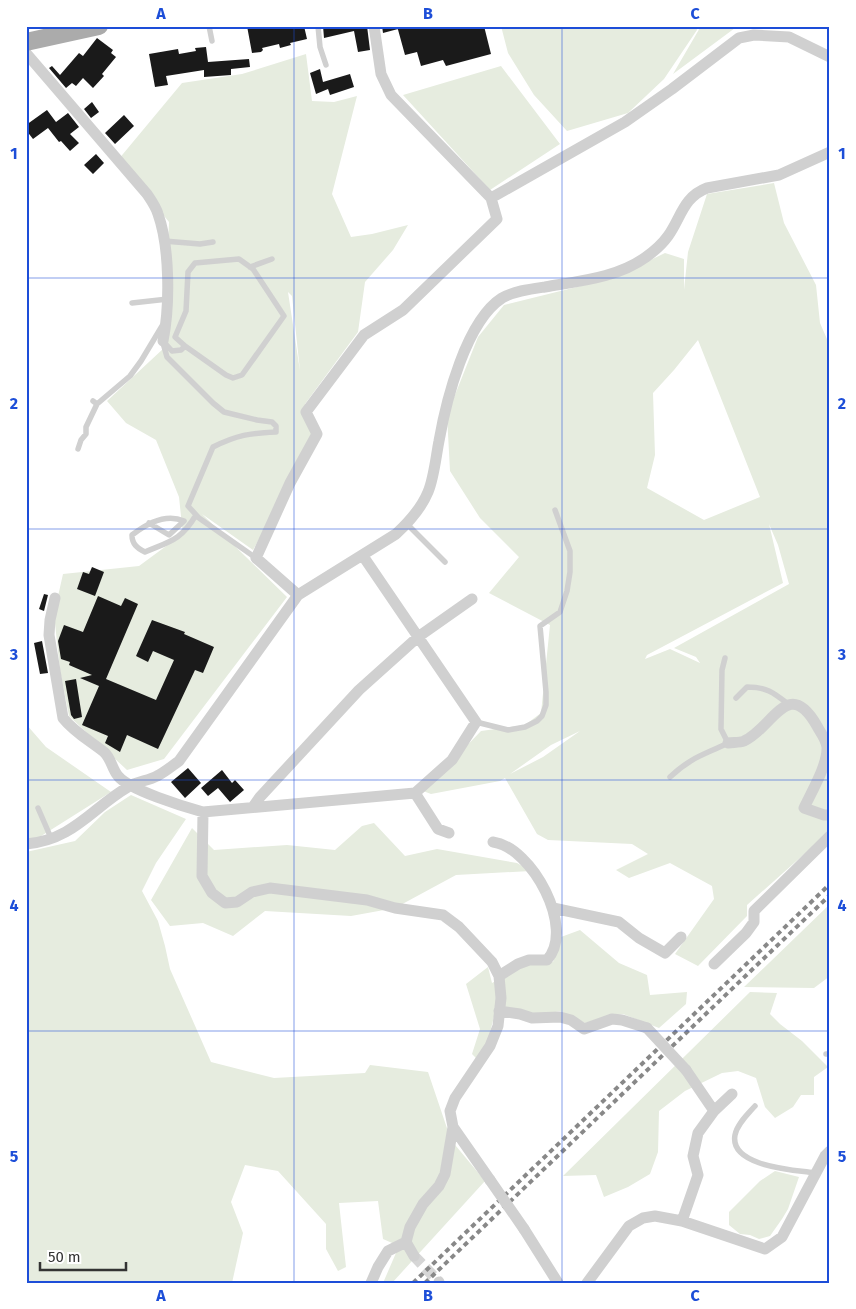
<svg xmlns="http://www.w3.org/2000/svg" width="856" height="1309" font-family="'Fira Sans',sans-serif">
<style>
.green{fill:#e6ecdf;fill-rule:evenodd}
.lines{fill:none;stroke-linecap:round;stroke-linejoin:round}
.stream{stroke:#cfe2ee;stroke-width:4}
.building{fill:#1a1a1a}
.minor-tunnel{stroke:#d6d6d6;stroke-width:11;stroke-dasharray:11 5.5;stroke-linecap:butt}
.service{stroke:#d0d0d0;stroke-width:5.5}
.minor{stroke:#d0d0d0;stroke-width:11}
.primary{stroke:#ababab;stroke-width:18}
.rail{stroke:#888;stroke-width:4;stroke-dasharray:5 4;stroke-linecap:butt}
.minor-bridge{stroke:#d0d0d0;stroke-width:11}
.grid{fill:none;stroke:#1d4ed8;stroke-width:1;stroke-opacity:0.55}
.neatline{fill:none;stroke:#1d4ed8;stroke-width:2}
.grid-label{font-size:16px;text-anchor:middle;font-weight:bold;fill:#1d4ed8}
</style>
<rect width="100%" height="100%" fill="#fff"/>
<path class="green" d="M501,26h195l1,4 -33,49 -36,34 -61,18 -33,-36 -26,-42z
M701,26h38l-4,2 -62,46z
M306,54l6,47 22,1 23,-6 -25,98 19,43 21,-3 36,-9 -15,25 -28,32 -7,50 -53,72 1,8 11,22 -64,116 -51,-36 85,83 -123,162 -37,11 -58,-54 -9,-46 -6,-56 9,-40 76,-8 34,-25 10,-6 -4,-38 -23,-57 -30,-17 -19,-22 57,-53 5,-126 -51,-62 64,-77 60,-9zM288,292l4,4 8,75z
M501,66l59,78 -70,46 -87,-95z
M774,183l10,40 32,62 4,38 10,23v485l-83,74v11l-49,50 -23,-12 39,-55 -2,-13 -42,-23 -41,15 -13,-8 32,-16 -16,-10 -84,-4 -11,-6 -32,-56 -5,3 -69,13 -8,-3 58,-60 44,-6 16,-12 9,-88 -61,-32 30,-36 -39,-39 -30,-47 -3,-56 31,-78 26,-32 109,-27 52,-25 19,6v31l4,-38 19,-58zM698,340l62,157 -56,23 -57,-32 8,-33 -2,-62 21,-23zM769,524l9,21 11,39 -115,64 22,9 4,6 -30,-14 -25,10 2,-4 136,-72zM580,731l-37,26 -33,17 41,-29z
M26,724l20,23 65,45 -73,46 -12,1z
M131,795l55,24 -30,44 -14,28 16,30 7,25 5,23 41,93 63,16 91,-5 5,-8 58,7 23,68 34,41 -93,102h-9l16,-37 -16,-7 -5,-38 -39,2 7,64 -8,4 -12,-22v-25l-48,-53 -33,-6 -14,37 12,31 -11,50h-194l-12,-2v-429l49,-11 30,-29z
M374,823l31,33 32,-7 80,14 14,8 -75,4 -61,33 -44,8 -86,-5 -32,25 -30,-13 -33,3 -19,-26 41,-72 22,22 73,-5 48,5 27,-24z
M830,904v72l-16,12 -70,-1z
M580,930l39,33 28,12 3,20 37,-3 -1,12 -27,24 -36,-14 -15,2 -23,7 -25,-12 -22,5 -41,-11 -10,39 -10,15 -5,-5 8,-25 -14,-45 22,-17 4,16 37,-21h24l8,-25z
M750,992l27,1 -7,21 10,10 22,17 26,26 -14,10v18h-13l-8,12 -18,11 -10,-11 -9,-29 -18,-7 -16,2 -37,18 -26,20 -1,41 -8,22 -22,13 -24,10 -8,-22 -33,1z
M775,1171l24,6 -11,32 -6,10 -12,17 -11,3 -9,-4 -10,-1 -11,-9v-13l31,-31z"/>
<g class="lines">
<path class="stream" d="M26,27l3,-1"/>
</g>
<path class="building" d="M247,26h57l3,13 -17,4 1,2 -11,3 -1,-4 -17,4 1,2 -2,2 -9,1z
M323,26h44l3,24 -12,2 -4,-21 -30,7z
M382,26h15l1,3 -15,4z
M397,26h87l7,28 -45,12 -3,-6 -22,6 -4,-14 -12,3z
M97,38l16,12 -2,3 5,4 -14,17 2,2 -11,12 -10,-10 -7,8 -4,-3 -6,5 -17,-20 3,-2 8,9 19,-22 4,3z
M206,47l2,15 41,-3 1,8 -19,2v6l-27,2v-7l-38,6 2,9 -13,2 -6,-33 29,-5 1,5 17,-3 -1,-3z
M320,69l3,13 27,-8 4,13 -24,8 -2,-6 -12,5 -6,-21z
M92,102l7,10 -8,6 -7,-9z
M47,110l9,12 12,-9 11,14 -9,7 9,9 -9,8 -9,-10 -2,1 -11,-14 -15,11 -7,-9v-5z
M124,115l10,11 -19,18 -10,-11z
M96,154l8,9 -11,11 -9,-9z
M92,567l12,5 -9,24 -18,-7 6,-17 6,2z
M44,594l4,1 -4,16 -5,-2z
M98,596l23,10 4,-8 13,6 -32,75 50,21 18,-40 -21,-9 -5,11 -12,-6 16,-36 33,12 -1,2 30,13 -11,26 -8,-3 -37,79 -31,-14 -7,17 -15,-9 3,-7 -26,-11 17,-39 -19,-8 12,-3 -23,-10 1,-3 -9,-3 -3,-18 6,-16 19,7z
M42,641l6,32 -8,1 -6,-31z
M76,679l6,38 -8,2 -3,-4 -6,-34z
M188,768l13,15 -16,15 -14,-16z
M222,770l10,13 3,-3 9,10 -14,12 -12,-14 -10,8 -7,-8z"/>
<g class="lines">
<path class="minor-tunnel" d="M414,1256l25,26"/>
<path class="service" d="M209,26l3,15
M318,26l2,21 6,18
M164,241l36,3 13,-2
M250,267l22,-8
M132,303l36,-4
M163,341l9,10 9,-1 4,-4 -10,-9 11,-26 2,-39 7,-9 44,-4 14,10 31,47 -42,59 -9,3 -7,-3 -41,-29
M163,343l4,14 46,46 11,9 33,8 15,2 4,4v6c-26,1 -39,3 -63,15l-25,59 11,12 57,40
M93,401l4,3 33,-28 11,-15 21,-35
M78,449l3,-9 5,-6v-7l11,-23
M149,523l20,12 15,-14c-18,-8 -38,3 -52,14 0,9 5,13 13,17 26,-11 36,-12 51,-37
M407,524l38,38
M736,698l11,-11c19,0 26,5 41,17
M476,722l32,8 17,-3 12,-6 5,-5 4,-11v-13l-6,-66 20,-14 7,-21 3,-19v-21l-15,-41
M670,777c21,-20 34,-22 58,-34l-7,-14 1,-59 3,-12
M38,808l13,30
M826,1054h4
M755,1106c-7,8 -18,18 -20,29 -6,32 61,35 81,38"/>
<path class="minor" d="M374,26l7,48 10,21 100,103 134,-76 47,-33 67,-51 15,-3 35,2 41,20
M26,53l121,141c4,6 9,13 11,20 12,34 12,92 5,127
M298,595l-42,-37 34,-75 27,-49 -11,-22 58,-77 39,-25 94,-91 -6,-21
M55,598l-5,22 -1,15 14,83c11,14 27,23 41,34 7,6 8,17 14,24 11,14 67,31 85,36l212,-19 37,-33 24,-38 -113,-166
M728,743c5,-1 11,0 16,-2 29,-13 44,-66 73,-15 3,6 9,13 10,21 1,17 -15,44 -23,61l20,7h6
M415,793l23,36 11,4
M253,807l7,-10 99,-107 59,-53 54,-38
M203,812l-1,64 10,17 13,10 12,-1 15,-10 18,-4 97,12 28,8 48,7 16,12 33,35 7,14 2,22 -3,28 -8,20 -35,52 -5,13 3,16 37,53
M493,842c39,5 83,87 54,118h-18l-11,4 -19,12
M26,844c47,-4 66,-36 102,-57 9,-6 20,-6 29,-11 8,-4 15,-10 22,-15l119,-166 98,-61c13,-12 25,-25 32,-42 6,-14 8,-36 11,-51 7,-40 27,-120 63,-143 12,-7 29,-9 43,-11 34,-6 72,-9 101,-30 7,-5 17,-14 22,-21 13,-18 15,-39 39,-48l72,-13 51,-23
M553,908l66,14 20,16 26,15 16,-16
M714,964l32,-31 8,-11v-11l76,-75
M499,1011l21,3 12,4 28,-1 11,3 13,9 28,-10 10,1 25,8
M686,1070l28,41
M682,1221l16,-46 -5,-19 5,-23 16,-22 18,-17
M524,1229l34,54
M406,1242l8,14
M439,1282v1
M371,1283l7,-16 10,-16 18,-9 4,-15 13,-23 16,-18 6,-12 8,-47
M587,1283l42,-57 14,-8 12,-2 27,5 83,28 17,-12 43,-81 5,-5"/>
<path class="primary" d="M26,42l73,-16"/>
<path class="rail" d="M413,1283l417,-399
M425,1283l405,-388"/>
<path class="minor-bridge" d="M647,1028l39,42
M490,1180l34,49"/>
</g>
<path class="grid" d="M294,26v1257M562,26v1257M26,278h804M26,529h804M26,780h804M26,1031h804"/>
<rect width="856" height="1309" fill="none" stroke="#ffffff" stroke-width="55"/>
<path d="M40 1262v8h86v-8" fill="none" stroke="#333333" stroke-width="2.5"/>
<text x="48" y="1262" font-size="15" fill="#333333" stroke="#ffffff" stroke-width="4" paint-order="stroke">50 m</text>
<rect x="28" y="28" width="800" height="1254" class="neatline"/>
<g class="grid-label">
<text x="161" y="19">A</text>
<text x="428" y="19">B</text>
<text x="695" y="19">C</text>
<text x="14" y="159">1</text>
<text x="842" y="159">1</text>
<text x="14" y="409">2</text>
<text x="842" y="409">2</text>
<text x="14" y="660">3</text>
<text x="842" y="660">3</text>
<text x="14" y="911">4</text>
<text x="842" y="911">4</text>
<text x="14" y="1162">5</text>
<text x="842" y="1162">5</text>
<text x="161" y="1301">A</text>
<text x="428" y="1301">B</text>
<text x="695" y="1301">C</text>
</g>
</svg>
